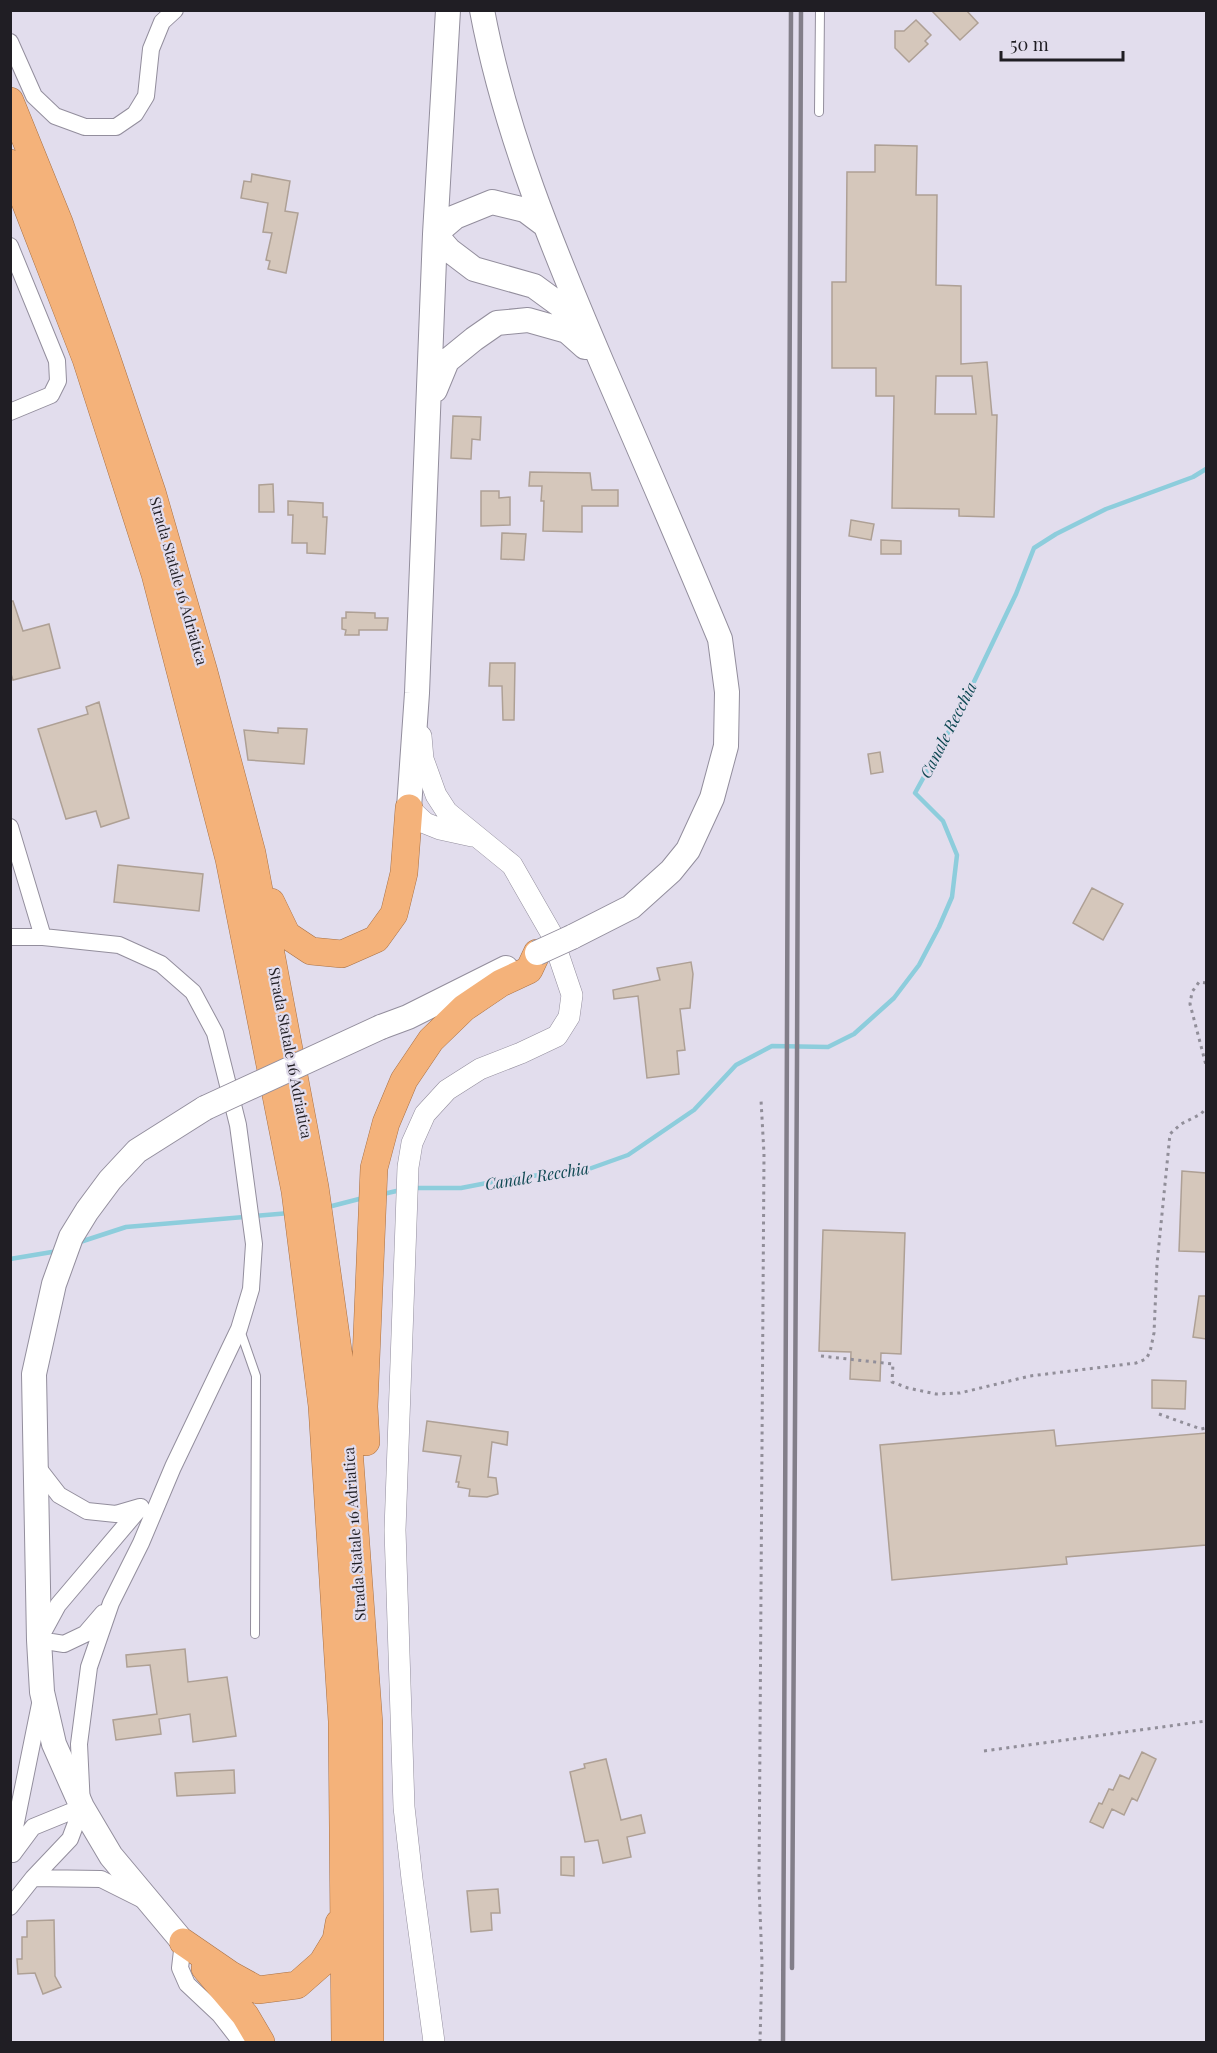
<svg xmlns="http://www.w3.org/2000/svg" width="1217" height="2053" font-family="'Playfair Display',serif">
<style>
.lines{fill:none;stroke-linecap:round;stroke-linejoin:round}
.stream{stroke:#8dcddc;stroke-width:4.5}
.building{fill:#d5c7bb;stroke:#aea095;stroke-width:1.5;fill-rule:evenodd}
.service-casing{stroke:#938e9d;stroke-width:10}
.minor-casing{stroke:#938e9d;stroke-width:18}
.tertiary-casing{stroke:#938e9d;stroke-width:22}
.secondary-casing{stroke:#938e9d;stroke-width:26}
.trunk-casing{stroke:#a87146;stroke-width:28}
.path{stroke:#918e99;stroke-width:3;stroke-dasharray:3 4.5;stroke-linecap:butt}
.service{stroke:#fff;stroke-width:8}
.minor{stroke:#fff;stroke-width:16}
.tertiary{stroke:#fff;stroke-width:21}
.secondary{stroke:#fff;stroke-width:24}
.trunk{stroke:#f4b27a;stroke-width:27}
.rail{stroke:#827e89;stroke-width:4.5}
.secondary-bridge-casing{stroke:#938e9d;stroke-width:26;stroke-linecap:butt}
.secondary-bridge{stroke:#fff;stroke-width:24}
.labels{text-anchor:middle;stroke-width:4.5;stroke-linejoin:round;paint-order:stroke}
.street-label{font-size:15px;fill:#201e24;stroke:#e2dded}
.water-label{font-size:16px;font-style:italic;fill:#0f4853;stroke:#e2dded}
</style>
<rect width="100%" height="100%" fill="#e2dded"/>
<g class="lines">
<path class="stream" d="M413,1188h48l52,-10 73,-8 42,-15 66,-45 42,-45 36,-19 56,1 26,-13 40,-36 25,-33 20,-38 13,-30 5,-42 -14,-34 -28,-28 45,-82 56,-117 18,-46 22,-14 50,-25 87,-32 13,-8
M383,1194l18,-4
M328,1207l35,-9
M80,1242l46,-15 164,-14
M10,1259l48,-8"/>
</g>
<path class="building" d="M931,10h35l12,13 -18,17z
M916,20l15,15 -6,6 3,3 -19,18 -14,-14v-17h9z
M875,145l42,1 -1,49h21l-1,90 25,1v78l26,-2 5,53h5l-3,102 -35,-1v-7l-67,-1 2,-112h-18v-28h-44v-86h14l1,-110h28zM936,376h36l4,38h-41z
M252,174l38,7 -5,30 13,2 -12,60 -18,-4 2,-8 -4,-1 6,-27 -9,-1 5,-29 -27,-5 3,-17 7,1z
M453,416l28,1 -1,23 -8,-1 -1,20 -20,-1z
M530,472l60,1 2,17h26v16h-36v26l-39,-1 1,-30h-3l1,-15h-13z
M273,484l1,28h-15v-27z
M481,491h18v7l11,-1v28l-29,1z
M288,501l35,2v14h4l-2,37 -18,-1v-10h-15l1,-28h-5z
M851,520l23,4 -3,16 -22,-4z
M502,533l24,1 -2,26 -23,-1z
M881,540l20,1v13h-20z
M10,601h3l10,30 26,-7 11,44 -47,12 -3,-9z
M346,612l29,1v5h13l-1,12h-28v5h-14l1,-5 -4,-1v-11h4z
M490,663h25l-1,57h-11l-1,-34h-13z
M99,702l30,116 -28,9 -5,-16 -30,8 -28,-90 50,-15 -2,-7z
M278,728l29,1 -3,35 -56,-4 -4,-30 34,3z
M880,752l3,20 -12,2 -3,-20z
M118,865l85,9 -4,37 -85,-9z
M1092,888l31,16 -20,36 -30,-17z
M691,962l2,12 -3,34 -10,1 5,41 -8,1 2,23 -32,4 -9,-82 -24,3 -1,-9 47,-10 -3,-12z
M1182,1171l24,2v79l-27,-1z
M823,1230l82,3 -4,121 -20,-1 -1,28 -30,-2 1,-27 -32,-1z
M1199,1296h7v43l-13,-2z
M1152,1380l34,1 -1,28 -33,-1z
M427,1421l81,11 -1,13 -15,-3 -4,35 8,1 2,16 -11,3 -18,-1 1,-7 -12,-2 1,-5h-3l5,-26 -38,-5z
M1054,1430l2,16 150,-13v112l-140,12 1,7 -175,16 -12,-135z
M185,1649l3,33 39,-5 9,59 -43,6 -3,-28 -31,5 2,15 -45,6 -3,-20 44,-6 -7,-49 -23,2 -1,-12z
M1142,1752l14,7 -19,42 -5,-3 -8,17 -12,-6 -9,19 -13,-6 9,-19 3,1 7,-15 4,1 7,-15 9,4z
M606,1759l15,61 20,-5 4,18 -18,4 4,20 -28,6 -5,-23 -13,2 -15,-70 15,-4 -1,-4z
M234,1770l1,23 -58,3 -2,-23z
M561,1857h13v19l-13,-1z
M498,1889l2,24h-9l1,17 -21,2 -4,-41z
M54,1920l1,56 6,11 -18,7 -8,-21 -17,1 -1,-15h5v-22h5v-16z"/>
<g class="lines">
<defs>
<path id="service" d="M819,112l1,-102
M240,1330l16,46 -1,258"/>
<path id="minor" d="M10,42l24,54 21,20 30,11h31l19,-13 11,-18 5,-47 11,-27 13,-12
M10,246l47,115 1,20 -7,14 -41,17
M10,827l33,110
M10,937h33l76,8 42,19 32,28 22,41 23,92 16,119 -3,45 -12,40 -66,138 -32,76 -30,60 -22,64 -10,77 3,63 -12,32 -37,39
M35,1464l24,31 28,16 29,3 24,-7
M103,1613l-18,21 -21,10 -25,-4 19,-35 83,-98
M10,1852l31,-153
M13,1854l20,-27 49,-20
M10,1907l23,-29 68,1 42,21
M183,1942l-3,26 7,16 33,31 21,27"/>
<path id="tertiary" d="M421,736l2,23 13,36 11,17 65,53 39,68 21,62 -3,22 -12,19 -36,17 -41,16 -33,21 -22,24 -13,29 -4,24 -13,363 9,277 8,72 22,163
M409,808l16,15 15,6 32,7"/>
<path id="secondary" d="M482,10c23,123 71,238 120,353 40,92 80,184 118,276l7,53 -1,54 -14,52 -24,52 -17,21 -40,36 -59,30
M545,225l-20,-15 -33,-8 -37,15 -20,17 14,16 25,19 60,17 26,19 22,23
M435,390l12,-29 27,-22 23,-16 31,-3 39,11 18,16
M409,808l8,-115 18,-459 13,-224
M381,1027l27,-10 98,-49
M183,1942l-72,-86 -29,-49 -28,-63 -12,-52 -3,-52 -5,-266 20,-90 17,-47 16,-26 23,-31 27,-29 68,-43"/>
<path id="trunk" d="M10,101l49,121 46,131 47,139 52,180 48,181 63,334 31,220 23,317 1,318
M10,163l76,196 69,215 74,285 66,332 27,215 20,315 3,321
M271,902l16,33 24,16 31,3 34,-15 18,-25 10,-41 5,-65
M366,1442l-2,-35 10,-239 12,-45 18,-43 27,-40 33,-32 37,-25 28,-13 8,-17
M183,1942l48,33 27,15 39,-5 25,-22 14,-23 3,-17
M205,1968l40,47 16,27"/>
</defs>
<use href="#service" class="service-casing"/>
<use href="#minor" class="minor-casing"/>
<use href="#tertiary" class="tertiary-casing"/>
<use href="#secondary" class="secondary-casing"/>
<use href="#trunk" class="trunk-casing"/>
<path class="path" d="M1206,983l-7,-1 -7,10 -2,12 16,61
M821,1356l72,8 -1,18 16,6 28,6 24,-1 70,-17 106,-13 10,-4 4,-7 4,-19 3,-69 13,-130 11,-10 20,-10 5,-6
M1159,1414l42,15 5,-1
M984,1751l222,-30
M760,2042l2,-79 -3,-78 5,-731 -3,-54"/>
<use href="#service" class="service"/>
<use href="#minor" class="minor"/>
<use href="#tertiary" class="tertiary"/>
<use href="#secondary" class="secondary"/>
<use href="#trunk" class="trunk"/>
<path class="rail" d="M792,1968l5,-907 4,-1051
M783,2042l8,-2032"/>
<defs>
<path id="secondary-bridge" d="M537,953l35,-16
M205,1108l176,-81"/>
</defs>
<use href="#secondary-bridge" class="secondary-bridge-casing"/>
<use href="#secondary-bridge" class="secondary-bridge"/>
</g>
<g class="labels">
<g class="street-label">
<text transform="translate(178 581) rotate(74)" y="5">Strada Statale 16 Adriatica</text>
<text transform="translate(290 1053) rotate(79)" y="5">Strada Statale 16 Adriatica</text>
<text transform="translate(355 1534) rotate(-94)" y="5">Strada Statale 16 Adriatica</text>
</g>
<g class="water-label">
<text transform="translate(948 730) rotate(-63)" y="6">Canale Recchia</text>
<text transform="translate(537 1176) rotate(-9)" y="6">Canale Recchia</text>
</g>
</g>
<rect width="1217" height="2053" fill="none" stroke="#201e24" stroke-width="24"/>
<path d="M1001 51v9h122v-9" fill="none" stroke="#201e24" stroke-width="3"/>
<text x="1010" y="51" font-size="18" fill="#201e24" stroke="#e2dded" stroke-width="4.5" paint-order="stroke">50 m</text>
</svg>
